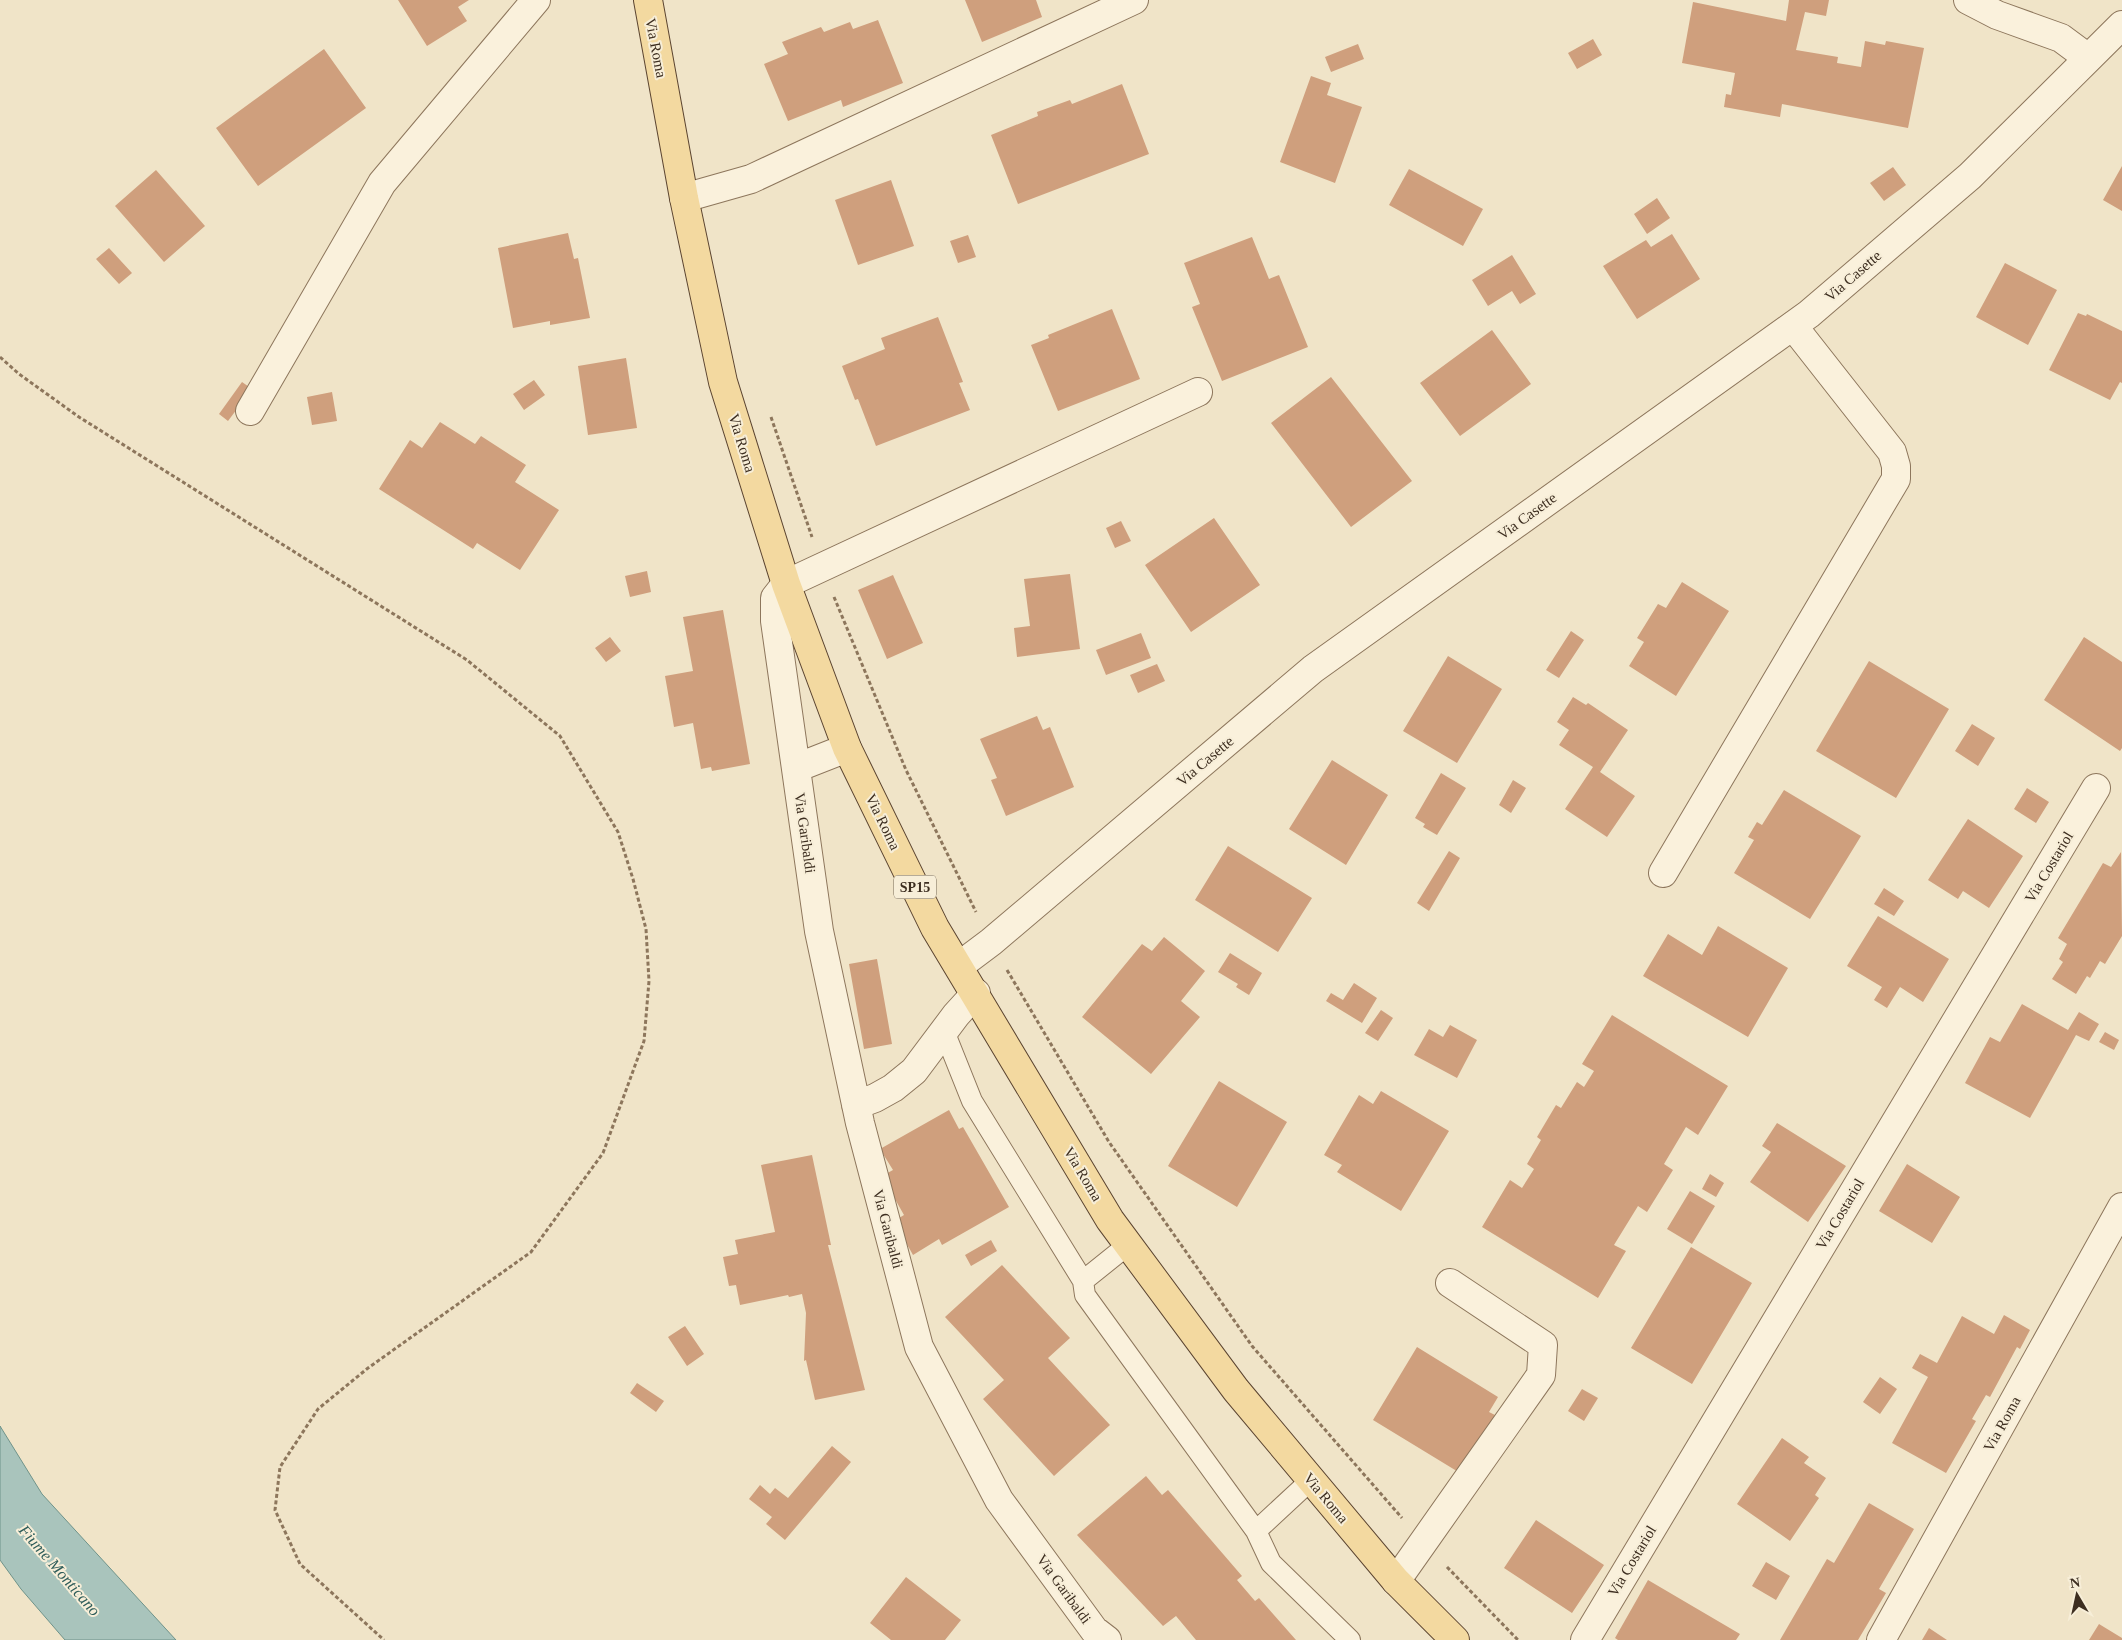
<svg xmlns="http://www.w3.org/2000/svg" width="2122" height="1640" font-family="Georgia,serif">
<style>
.water{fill:#a9c4bc;stroke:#6f938a}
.building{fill:#cf9f7d}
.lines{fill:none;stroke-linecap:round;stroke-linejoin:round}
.service-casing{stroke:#8d765c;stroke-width:22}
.minor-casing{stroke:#8d765c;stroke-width:30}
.tertiary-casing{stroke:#8d765c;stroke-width:30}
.primary-casing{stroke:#5b4430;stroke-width:30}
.path{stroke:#8d765c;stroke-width:3;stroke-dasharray:4 2.5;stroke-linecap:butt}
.service{stroke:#faf1dc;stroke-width:20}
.minor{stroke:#faf1dc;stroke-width:28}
.tertiary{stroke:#faf1dc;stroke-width:28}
.primary{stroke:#f3d9a0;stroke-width:28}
.labels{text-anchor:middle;stroke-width:4;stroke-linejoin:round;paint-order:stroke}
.shield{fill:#f7eed8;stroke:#756857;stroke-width:1}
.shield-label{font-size:14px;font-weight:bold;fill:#3d2e20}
.street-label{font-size:15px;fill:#3d2e20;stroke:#f7eed8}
.water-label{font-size:16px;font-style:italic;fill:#2f5d5a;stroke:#f7eed8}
</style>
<rect width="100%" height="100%" fill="#f0e4c8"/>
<path class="water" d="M0,1426l42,68 134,146h-111l-44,-51 -21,-29z"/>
<path class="building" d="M398,0h71l-11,7 9,14 -40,25z
M965,0h71l6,17 -60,25z
M1789,0h40l-3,16 -21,-4 -9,38 42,7 -1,6 24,4 4,-26 20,4 1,-4 38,7 -16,80 -126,-24 -2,13 -56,-10 2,-13 5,1 4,-22 -53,-10 11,-61 93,19z
M878,20l25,63 -60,24 -2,-7 -53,21 -24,-57 24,-10 -6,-12 39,-15 3,5 26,-10 3,7z
M1593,39l9,16 -25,14 -9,-16z
M1358,44l6,15 -33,13 -6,-15z
M324,49l42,59 -108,78 -42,-58z
M1311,76l20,7 -4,12 35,12 -27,76 -55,-21z
M1122,84l27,70 -131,50 -27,-69 47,-19 -1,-4 33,-12 2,4z
M2122,166v45l-19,-11z
M1893,167l13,18 -22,16 -14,-18z
M1409,169l74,40 -20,37 -74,-41z
M156,170l49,56 -41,36 -49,-56z
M891,180l23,66 -56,19 -23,-65z
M1657,198l13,20 -23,16 -13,-20z
M568,233l6,26 4,-1 12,60 -40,7v-4l-37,7 -15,-80z
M1672,234l28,45 -63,40 -34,-53 43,-26 5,7z
M968,235l8,22 -18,6 -8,-22z
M1252,237l17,42 10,-4 29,72 -86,34 -30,-74 8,-3 -16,-41z
M109,248l23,25 -13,11 -23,-25z
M1512,255l24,39 -16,10 -8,-13 -24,15 -16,-26z
M2005,263l52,27 -29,55 -52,-28z
M1112,309l28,70 -82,32 -27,-66 18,-7 -1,-3z
M2078,313l8,3 1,-2 35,17v52l-2,-1 -10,18 -61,-30z
M938,317l25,65 -4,1 11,27 -94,36 -18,-47 -3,1 -13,-34 43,-17 -4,-11z
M1492,330l39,54 -71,52 -40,-53z
M626,358l11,70 -49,7 -10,-69z
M1331,377l81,104 -61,46 -80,-104z
M534,380l11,15 -21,15 -11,-16z
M242,382l10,7 -24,32 -9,-7z
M332,392l5,29 -25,4 -5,-28z
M440,422l35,22 6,-8 45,29 -11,17 44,28 -39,60 -43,-27 -4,6 -94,-60 31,-49 12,8z
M1214,518l46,67 -69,47 -46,-67z
M1121,521l10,20 -16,7 -9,-20z
M647,571l4,21 -21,5 -5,-21z
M1070,574l10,75 -63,8 -3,-29 16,-2 -6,-47z
M893,575l30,68 -36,16 -29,-69z
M1682,582l47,29 -53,85 -47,-30 15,-24 -7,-4 21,-34 8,4z
M723,610l27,154 -38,7 -1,-4 -10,2 -8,-46 -19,4 -9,-51 28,-5 -10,-54z
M1571,631l13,9 -25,38 -13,-8z
M1141,633l10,25 -45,17 -10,-25z
M610,637l11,14 -15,11 -11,-14z
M2084,637l38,25v86l-2,3 -76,-51z
M1448,656l54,33 -45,74 -54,-32z
M1869,661l80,48 -53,89 -80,-47z
M1157,664l8,17 -27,12 -8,-18z
M1573,697l13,8 2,-2 40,27 -28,42 35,24 -28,41 -42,-28 28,-42 -34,-22 10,-15 -12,-8z
M1037,716l6,14 7,-3 24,60 -68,29 -15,-36 6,-2 -17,-39z
M1972,724l23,14 -17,28 -23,-15z
M1332,760l56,35 -42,70 -57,-36z
M1441,773l25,15 -29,47 -14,-8 2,-3 -10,-6z
M1513,780l13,8 -15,25 -12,-8z
M2027,788l22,14 -13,21 -22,-14z
M1784,790l77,46 -51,83 -76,-46 20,-33 -6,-3 9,-15 5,3z
M1968,819l55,37 -34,52 -26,-17 -5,8 -30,-19z
M1228,846l84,52 -34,54 -83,-52z
M1449,851l11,7 -31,53 -12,-8z
M2121,852l1,84 -17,28 -5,-3 -10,17 -3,-2 -11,18 -24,-15 11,-17 -4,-3 8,-15 -9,-6 45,-75 8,4z
M1884,888l20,13 -10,15 -20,-12z
M1878,916l71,43 -26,43 -23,-15 -13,21 -13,-8 8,-13 -35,-21z
M1718,926l70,42 -40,69 -105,-61 25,-42 34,21z
M1164,937l41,34 -24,30 19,16 -49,57 -69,-57 60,-73 10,7z
M1230,953l32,20 -13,22 -13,-8 2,-3 -20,-12z
M877,959l15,85 -28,5 -15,-85z
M1354,983l23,15 -15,25 -36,-22 5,-8 12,7z
M2022,1004l46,26 11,-18 20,12 -10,17 -13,-6 -46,83 -65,-35 25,-46 10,5z
M1381,1010l12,8 -15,23 -13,-8z
M1612,1015l116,71 -30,49 -12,-8 -22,37 9,6 -26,42 -9,-6 -24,39 12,6 -28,47 -116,-71 28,-47 12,8 12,-19 -7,-5 14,-24 -4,-3 19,-32 5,3 16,-26 7,5 10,-16 -12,-7z
M1450,1025l27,15 -20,38 -43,-23 15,-26 14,8z
M2105,1032l14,8 -5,10 -15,-8z
M1219,1081l68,41 -50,85 -69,-41z
M1381,1091l68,40 -48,80 -64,-39 5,-7 -18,-10 35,-60 14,9z
M949,1110l10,19 4,-2 46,80 -67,38 -3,-6 -26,16 -19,-34 10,-6 -22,-39 11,-6 -13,-21z
M1777,1123l69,43 -38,56 -58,-40 21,-30 -9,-6z
M812,1155l19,90h-3l37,145 -50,10 -9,-40 -2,1 2,-48 -4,-19 -13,3 -1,-2 -48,10 -4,-20 -7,1 -6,-29 15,-3 -3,-14 40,-8 -14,-67z
M1907,1164l53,33 -28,46 -53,-32z
M1710,1174l14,9 -8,14 -14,-8z
M1690,1191l25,15 -23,38 -25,-15z
M991,1240l6,11 -26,15 -6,-11z
M1691,1247l61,36 -60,101 -61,-36z
M1002,1265l68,73 -22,20 62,67 -56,51 -71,-77 21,-19 -59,-63z
M2004,1315l26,15 -10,19 -3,-2 -27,50 -4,-2 -14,24 4,2 -30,52 -54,-30 36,-66 -16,-9 8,-14 17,9 25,-47 32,18z
M685,1326l19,28 -17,12 -19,-29z
M1417,1347l81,50 -9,15 6,3 -35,58 -87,-53z
M1880,1377l17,12 -17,25 -17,-12z
M637,1383l27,18 -8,11 -26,-19z
M1582,1389l16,9 -14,23 -16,-10z
M1782,1438l27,19 -5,6 22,15 -11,17 4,3 -29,43 -53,-37z
M832,1446l19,16 -66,78 -19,-16 6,-7 -23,-18 11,-14 10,9 5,-6 13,10z
M1146,1476l16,19 6,-5 74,86 -5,4 18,21 4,-3 37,42h-100l-20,-24 -13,10 -86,-91z
M1869,1503l45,26 -35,60 7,4 -28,47h-78l47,-81 7,4z
M1536,1520l68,45 -32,48 -68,-45z
M1766,1562l24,14 -14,24 -24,-14z
M906,1577l55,43 -16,20h-54l-21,-17z
M1648,1580l92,54 -4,6h-118l-3,-2z
M2099,1624l23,14v2h-33z
M1929,1628l18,12h-25z"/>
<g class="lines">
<defs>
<path id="service" d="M944,1031l28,70 111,180
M1129,1244l-46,37 2,14 171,236
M1311,1480l-55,51 15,32 79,77"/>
<path id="minor" d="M1968,0l29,15 64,23 27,20
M684,198l67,-19 383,-179
M250,411l132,-228 154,-183
M796,768l51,-20
M1663,873l233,-394v-13l-4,-14 -99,-126
M856,1105l19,-7 18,-10 21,-17 42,-56 20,-22
M1396,1581l145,-206 2,-30 -93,-62
M1107,1640l-13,-10 -95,-130 -80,-153 -59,-224 -41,-192 -44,-310v-23l11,-14 412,-192
M1585,1640l511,-852
M1881,1640l241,-433"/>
<path id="tertiary" d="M959,966l32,-24 322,-273 496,-355 161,-138 152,-151"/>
<path id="primary" d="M648,0l36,198 39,184 63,202 61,164 88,180 175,292 126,170 160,191 59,59"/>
</defs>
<use href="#service" class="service-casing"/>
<use href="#minor" class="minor-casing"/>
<use href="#tertiary" class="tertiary-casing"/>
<use href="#primary" class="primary-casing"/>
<path class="path" d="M0,357l19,17 60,43 388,243 93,76 58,96 15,47 13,50 3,52 -5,60 -41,112 -72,99 -163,116 -50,41 -38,58 -5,43 25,54 84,76
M771,417l41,120
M834,597l72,173 70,142
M1007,970l102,172 143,204 150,172
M1447,1567l71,73"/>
<use href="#service" class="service"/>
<use href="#minor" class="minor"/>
<use href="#tertiary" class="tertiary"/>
<use href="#primary" class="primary"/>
</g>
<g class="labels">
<rect class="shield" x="894" y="875.5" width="42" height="23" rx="4"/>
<g class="shield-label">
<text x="915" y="892">SP15</text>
</g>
<g class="street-label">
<text transform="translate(656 48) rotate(79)" y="5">Via Roma</text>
<text transform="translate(1853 276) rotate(-41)" y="5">Via Casette</text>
<text transform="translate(742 443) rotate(73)" y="5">Via Roma</text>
<text transform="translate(1527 516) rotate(-36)" y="5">Via Casette</text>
<text transform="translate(1205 761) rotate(-40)" y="5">Via Casette</text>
<text transform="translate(883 822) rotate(64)" y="5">Via Roma</text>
<text transform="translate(805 833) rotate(82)" y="5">Via Garibaldi</text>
<text transform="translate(2049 867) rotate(-59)" y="5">Via Costariol</text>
<text transform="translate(1083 1174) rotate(59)" y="5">Via Roma</text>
<text transform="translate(1840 1214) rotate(-59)" y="5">Via Costariol</text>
<text transform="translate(888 1229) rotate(75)" y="5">Via Garibaldi</text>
<text transform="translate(2002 1424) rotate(-61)" y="5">Via Roma</text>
<text transform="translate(1326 1498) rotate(50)" y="5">Via Roma</text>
<text transform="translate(1632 1561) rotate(-59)" y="5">Via Costariol</text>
<text transform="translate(1064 1589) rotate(54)" y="5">Via Garibaldi</text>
</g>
<g class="water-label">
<text transform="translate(60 1570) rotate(49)" y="6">Fiume Monticano</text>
</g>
</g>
<g transform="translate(2077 1595) rotate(351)" stroke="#f7eed8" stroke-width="4" paint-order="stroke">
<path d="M0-4L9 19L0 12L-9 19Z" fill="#3d2e20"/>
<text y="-8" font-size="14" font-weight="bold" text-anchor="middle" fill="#3d2e20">N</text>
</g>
</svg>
